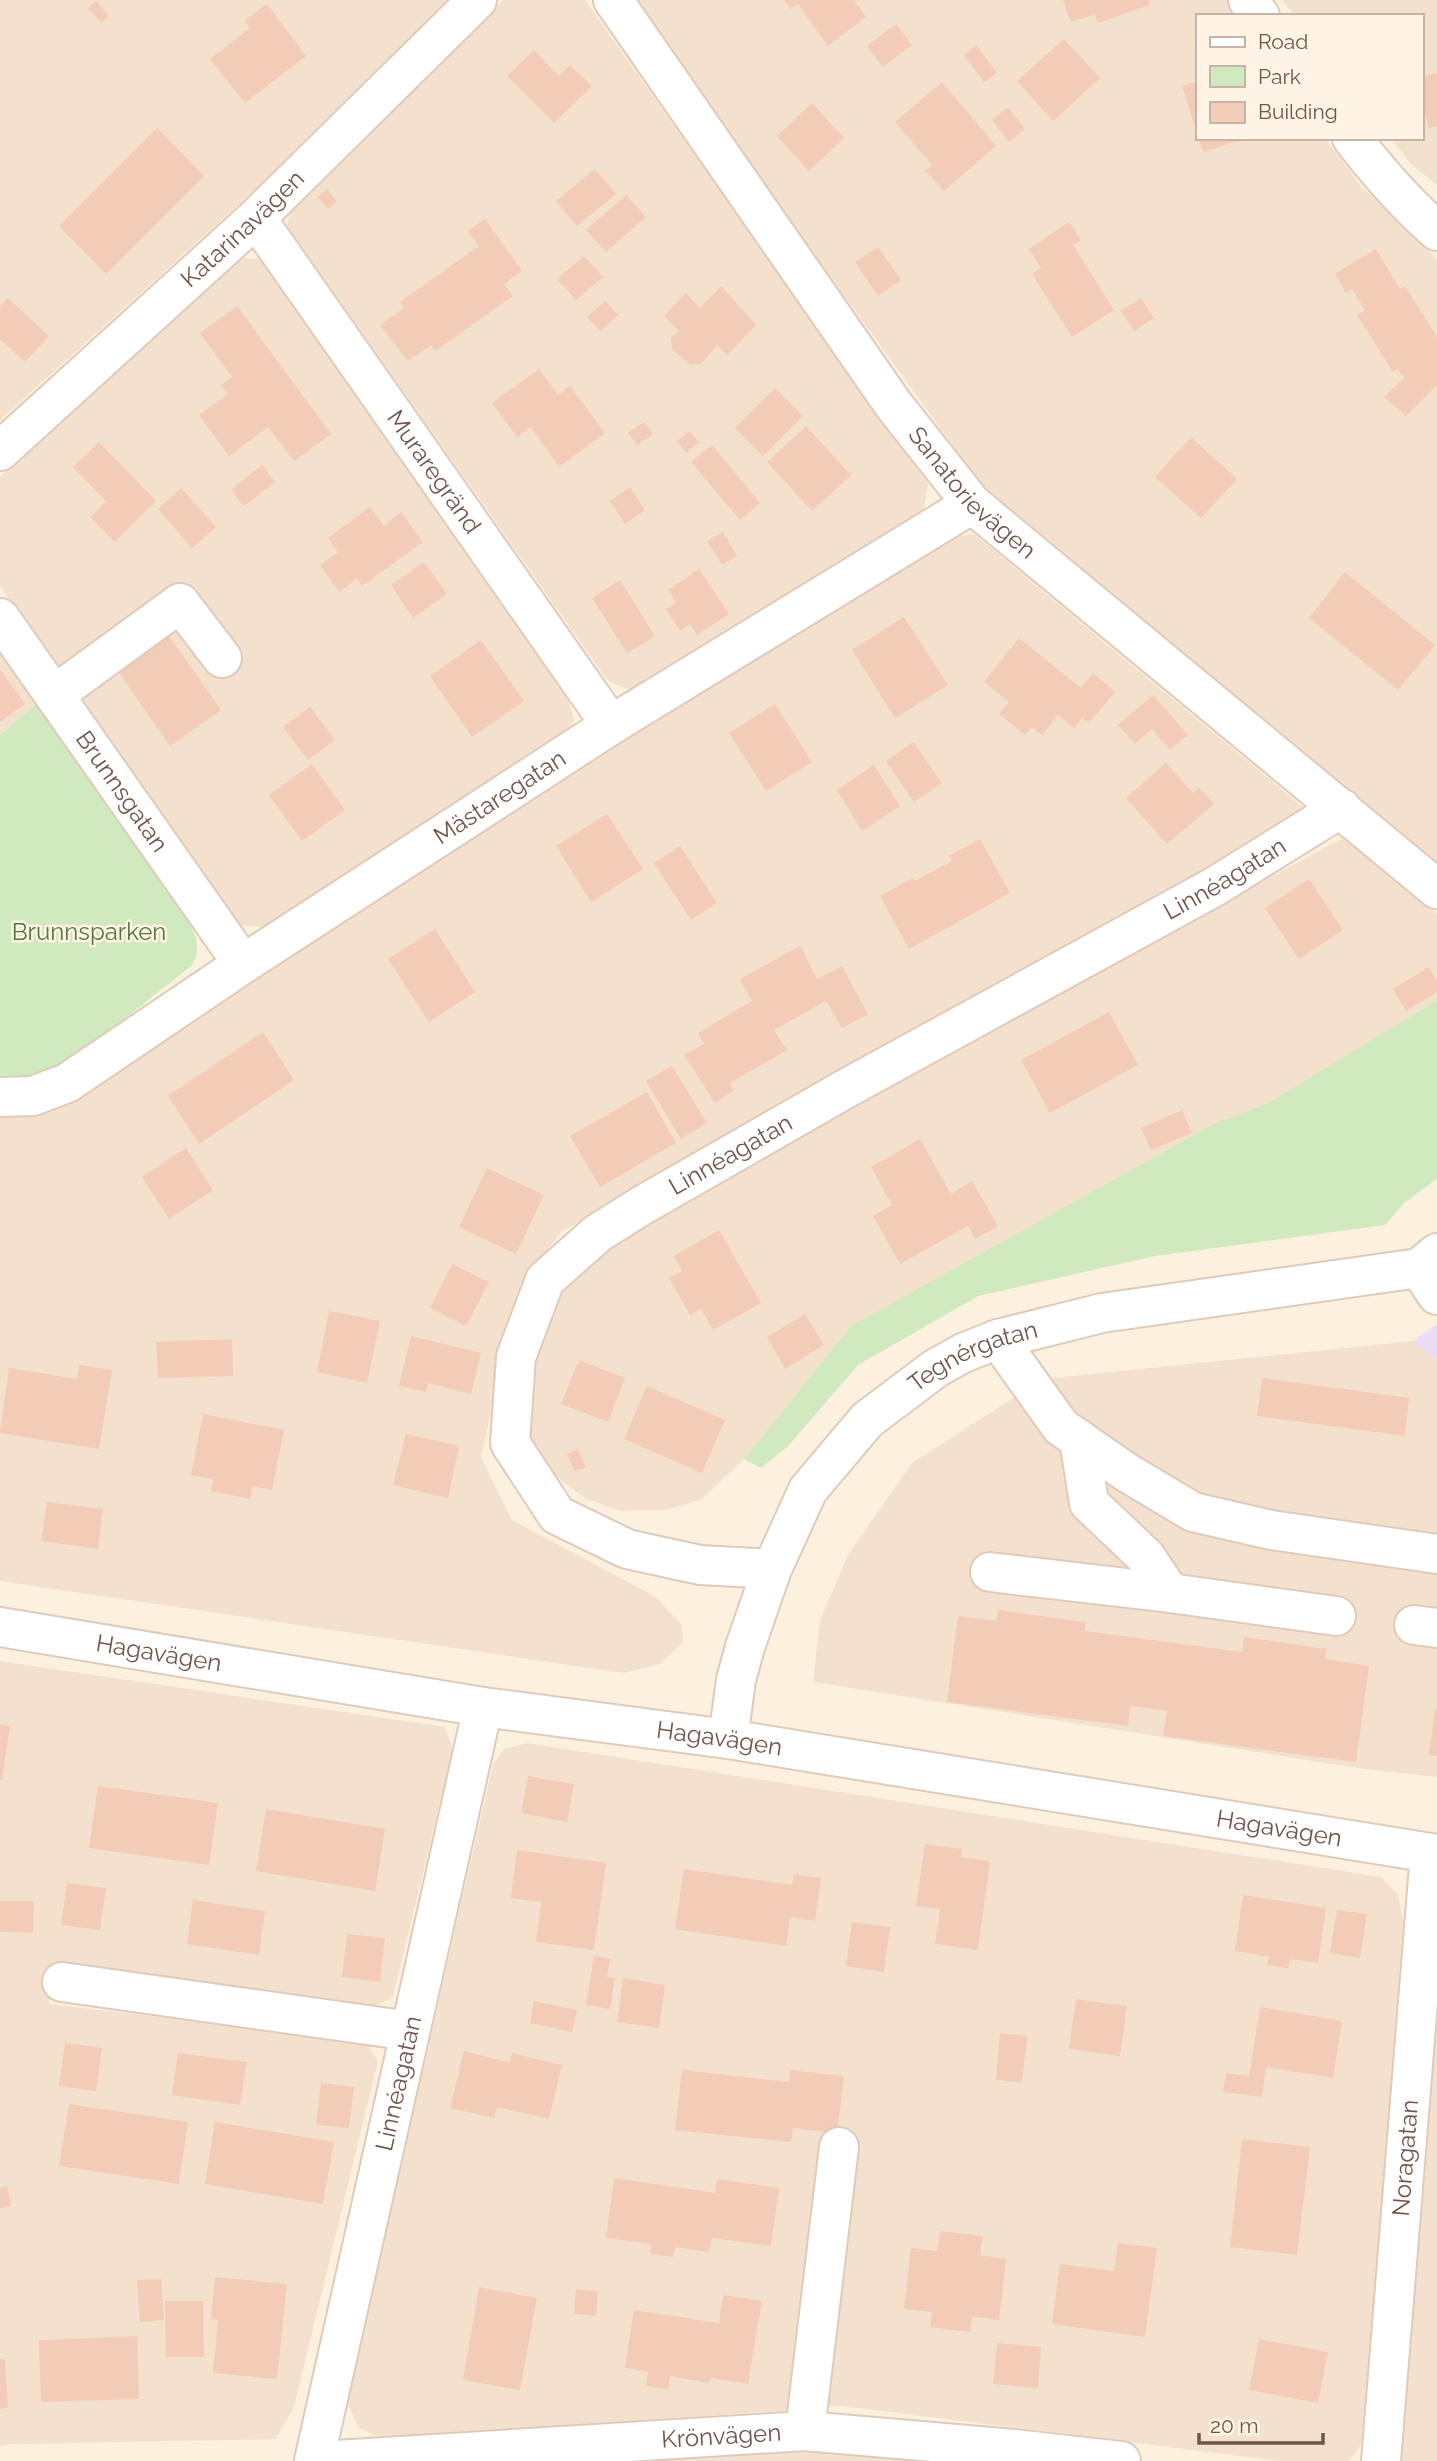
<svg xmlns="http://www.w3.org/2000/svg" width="1437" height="2461" font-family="Raleway,sans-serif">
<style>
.residential{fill:#f4e1cd}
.education{fill:#eddcf8}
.green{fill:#d1e9be}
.building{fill:#f2ccb6}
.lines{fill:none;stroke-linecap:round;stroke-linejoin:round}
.minor-casing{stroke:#e0cbbb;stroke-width:42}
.minor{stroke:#fff;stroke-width:38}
.labels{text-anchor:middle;stroke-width:5;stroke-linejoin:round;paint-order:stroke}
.street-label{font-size:24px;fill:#725547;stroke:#fff4e5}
.park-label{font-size:24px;fill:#52783f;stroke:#fff4e5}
</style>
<rect width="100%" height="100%" fill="#fcf0df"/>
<path class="residential" d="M0,0h455l-186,177 -269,243z
M503,0h82l343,484 -4,26 -282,179h-15l-20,-9 -320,-454 5,-22z
M629,0h597l11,16h-40v122h128l35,47 77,74v610l-451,-378z
M1282,0h155v185l-26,-21 -20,-26h30v-122h-126z
M231,257l27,2 20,14 291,429 5,18 -7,17 -294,187 -13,3 -18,-1 -12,-8 -230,-332v-109z
M974,534l336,279 -749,419 -41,52 -39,173 31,63 144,77 26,28 1,17 -23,22 -36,9 -624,-92v-484l945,-559z
M0,646l42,53 -42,36z
M1348,835l89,79v86l-169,103 -53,20 -364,203 -107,133 -41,39 -15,6 -23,6 -46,1 -34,-13 -42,-31 -18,-31v-27l23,-94 18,-39 35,-33z
M1413,1341l24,19v417l-73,-8 -551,-87 7,-62 28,-65 64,-92 131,-84z
M0,1661l445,66 8,22 -60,248 -22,11 -319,-42 -3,38 316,37 13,20 -84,346 -18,32 -263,5 -13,2z
M527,1743l854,134 17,18 5,25 -36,517 -18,24h-69l-438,-55 -457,34 -26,-12 -13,-27 147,-636 11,-16z
M1437,1991v470h-41z
M813,2452l133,9h-347z"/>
<path class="education" d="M1437,1324v36l-24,-19z"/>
<path class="green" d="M42,699l145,217c7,19 17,31 4,50l-123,98 -38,16h-30v-345z
M1437,1000v179l-33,24 -19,22 -230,31 -177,40 -120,69 -70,81 -27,22 -17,-9 107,-133 364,-203 53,-20z"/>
<path class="building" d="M784,0h70l12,17 -38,29 -30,-42 -7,5z
M1063,0h86l1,5 -52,18 -3,-9 -24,8z
M96,1l13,15 -8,7 -13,-15z
M267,4l39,52 -61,47 -35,-44 40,-31 -5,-8z
M896,24l16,21 -29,22 -16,-21z
M1064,39l36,39 -47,43 -36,-40z
M976,45l21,28 -13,9 -20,-27z
M534,50l25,26 11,-11 22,21 -38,37 -47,-47z
M1437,73v53l-8,2 -8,-26v-25z
M942,82l54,64 -52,45 -19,-21 7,-5 -37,-43z
M1197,82v51l-15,-47z
M812,103l32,35 -35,33 -32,-35z
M1008,107l17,22 -16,13 -17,-22z
M157,128l47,48 -98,98 -47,-48z
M1198,138h46v1l-41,13z
M595,169l21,25 -39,32 -21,-25z
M327,189l10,12 -9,8 -10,-12z
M626,195l20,22 -40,35 -20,-22z
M485,219l37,52 -18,13 9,12 -78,55 -4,-6 -23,16 -28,-36 24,-17 -4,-6 79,-56 -11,-15z
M1069,222l12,18 -8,5 41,65 -42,27 -40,-63 9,-6 -12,-19z
M878,247l23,33 -23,16 -23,-34z
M1376,249l24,40 5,-3 32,51v48l-31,31 -22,-19 20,-19 -6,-9 -5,3 -36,-57 8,-5 -13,-21 -6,4 -11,-19z
M584,256l19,21 -27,23 -19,-21z
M721,286l35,39 -29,30 -10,-10 -16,19 -11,1 -18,-16 -1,-11 8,-7 -15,-15 22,-23 14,15z
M8,298l41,38 -24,26 -25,-23v-33z
M1141,298l13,20 -20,13 -13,-20z
M605,301l13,14 -17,16 -14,-14z
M237,306l94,128 -37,27 -26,-34 -39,29 -30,-41 29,-21 -7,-9 11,-8 -32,-44z
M539,369l19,26 12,-9 35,47 -46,34 -28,-40 -14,10 -25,-34z
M775,388l28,28 -40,40 -28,-28z
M644,422l9,12 -16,11 -9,-12z
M806,426l45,49 -39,36 -45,-49z
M689,431l10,11 -13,11 -9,-12z
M1191,437l46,42 -36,39 -46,-41z
M99,442l57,59 -41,41 -25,-25 16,-16 -33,-34z
M712,445l48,58 -20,17 -49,-58z
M262,465l13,17 -31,24 -13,-16z
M630,487l15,23 -20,14 -15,-23z
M181,488l35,39 -24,21 -34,-39z
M370,507l14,19 17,-14 22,30 -61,44 -5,-7 -18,13 -19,-27 18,-13 -10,-14z
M723,532l14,24 -15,9 -15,-24z
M424,562l23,32 -34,24 -22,-33z
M699,569l30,45 -32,21 -7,-11 -10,7 -14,-22 10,-6 -8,-13z
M1345,572l90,73 -37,45 -89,-72z
M620,580l35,56 -28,17 -35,-55z
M904,617l44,68 -53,33 -43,-68z
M165,630l56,80 -51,36 -56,-80z
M1019,638l62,50 12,-15 22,19 -26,31 -6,-5 -9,10 -16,-13 -16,20 -10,-8 -7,8 -26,-21 10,-12 -25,-20z
M481,640l43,61 -52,36 -42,-61z
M0,669l25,35 -25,18z
M1153,695l35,40 -18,15 -18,-21 -17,15 -17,-19z
M775,704l37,58 -46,29 -37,-58z
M310,707l25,33 -27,20 -25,-33z
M913,742l29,41 -28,19 -28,-41z
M1166,763l27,30 6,-6 15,17 -47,40 -41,-46z
M312,764l33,46 -43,31 -33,-46z
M874,765l26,41 -38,25 -25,-41z
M607,814l36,55 -52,33 -35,-56z
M980,839l30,54 -101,56 -29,-53 33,-18 2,3 37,-20 -3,-5z
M680,846l37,57 -26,17 -37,-57z
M1309,879l34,51 -44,29 -34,-51z
M435,929l40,63 -46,30 -41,-63z
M800,946l17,33 25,-13 26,48 -26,14 -16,-27 -52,29 13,20 -57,33 3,8 -18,12 -31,-48 20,-11 -6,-11 54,-32 -12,-22z
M1429,967l8,14v11l-31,19 -13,-22z
M1109,1012l29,53 -88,48 -29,-53z
M263,1032l31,48 -95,64 -31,-48z
M672,1066l35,57 -26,16 -35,-58z
M647,1092l29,51 -76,44 -30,-51z
M1182,1110l10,23 -41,17 -10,-22z
M920,1139l31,55 21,-13 26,45 -23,13 -7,-13 -68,38 -27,-48 19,-11 -21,-38z
M186,1148l27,42 -44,29 -27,-42z
M487,1168l57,27 -28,59 -57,-27z
M719,1230l42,73 -48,27 -12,-21 -11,6 -21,-37 13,-7 -8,-15z
M452,1264l37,18 -23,44 -36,-18z
M329,1311l51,10 -13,62 -50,-11z
M805,1314l19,31 -39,24 -18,-32z
M411,1336l70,17 -10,41 -43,-11 -2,9 -27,-6z
M232,1339l1,37 -75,2 -2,-36z
M579,1360l46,18 -17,44 -47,-18z
M79,1365l33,5 -13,79 -99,-16 9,-65 68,11z
M1262,1378l147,20 -4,38 -148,-20z
M647,1386l78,34 -23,53 -78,-34z
M203,1414l81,16 -12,60 -19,-4 -3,13 -39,-8 2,-12 -22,-4z
M406,1434l53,12 -11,52 -55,-13z
M578,1449l8,18 -12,4 -7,-17z
M47,1502l56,7 -5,40 -57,-8z
M998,1610l88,12 -1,9 157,21 2,-15 83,12 -2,10 44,7 -13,96 -193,-26 4,-25 -37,-5 -2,20 -181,-24 11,-86 38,5z
M1435,1710h2v46l-8,-1z
M0,1724l10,2 -8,54h-2z
M528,1776l46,8 -7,38 -46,-9z
M98,1786l120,17 -9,62 -120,-17z
M266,1809l119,20 -10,62 -119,-20z
M925,1844l37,5 -1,8 29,4 -12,89 -43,-6 5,-35 -24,-3z
M517,1850l89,13 -12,87 -58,-8 5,-40 -30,-4z
M684,1869l108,16 2,-11 27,4 -6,43 -25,-4 -4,29 -111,-17z
M67,1883l39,5 -6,42 -39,-5z
M1243,1895l83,13 -8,55 -28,-4 -2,9 -21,-3 2,-8 -34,-6z
M193,1900l72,11 -6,44 -72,-11z
M0,1901h34l-1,32 -33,-1z
M1337,1910l30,4 -7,44 -30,-5z
M852,1922l38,5 -6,45 -38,-6z
M347,1934l38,4 -5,44 -38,-5z
M594,1956l16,3 -3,18 8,1 -5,31 -24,-4z
M623,1978l42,7 -6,43 -42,-6z
M1076,1999l51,7 -7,50 -51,-7z
M534,2001l43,9 -5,22 -42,-9z
M1260,2007l82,14 -9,57 -67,-11 -4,30 -39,-5 3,-19 23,3z
M1000,2033l27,3 -5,46 -26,-2z
M65,2043l37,5 -6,43 -37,-5z
M464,2051l46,12 2,-10 50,12 -13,54 -52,-12 -3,11 -44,-10z
M178,2053l69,9 -7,43 -68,-10z
M682,2070l107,12 1,-12 54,6 -7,57 -44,-5 -2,14 -116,-12z
M321,2083l33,4 -5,41 -33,-3z
M69,2104l119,18 -9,62 -120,-18z
M215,2122l119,20 -11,62 -118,-20z
M1242,2139l68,8 -13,108 -67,-8z
M614,2178l101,15 2,-14 62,9 -8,58 -59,-8 -3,14 -34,-5 -2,10 -23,-3 1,-10 -45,-6z
M7,2186l4,20 -11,2v-20z
M940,2231l43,5 -3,19 26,4 -7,61 -27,-3 -2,15 -40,-5 2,-15 -28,-3 7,-61 26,3z
M1118,2243l39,5 -12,89 -93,-13 8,-60 54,7z
M215,2277l72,7 -10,95 -64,-6 5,-53 -7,-1z
M161,2279l3,41 -24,2 -3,-42z
M479,2287l58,11 -17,92 -57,-10z
M576,2289l22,3 -2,24 -22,-2z
M723,2295l39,6 -14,83 -37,-6 -2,5 -39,-7 -2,14 -22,-4 2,-14 -23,-4 9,-58 85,13z
M165,2301h38l1,56h-38z
M137,2336l2,63 -98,3 -2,-62z
M1259,2339l69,13 -10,51 -69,-13z
M997,2343l44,4 -3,41 -45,-4z
M0,2359h5l3,49 -8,1z"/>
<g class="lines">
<defs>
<g id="minor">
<path id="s1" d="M613,0l280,404 79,100 465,385"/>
<path d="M1248,0l12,16"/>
<path d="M1352,138c26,34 53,65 85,93"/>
<path id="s2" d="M256,218l355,507"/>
<path id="s3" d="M0,451l256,-233 221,-218"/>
<path id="s4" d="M0,618l243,346"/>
<path d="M54,695l126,-92 42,55"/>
<path id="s5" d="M0,1097l33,-1 34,-13 176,-119 368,-239 361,-221"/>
<path d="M1419,1268l18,27"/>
<path d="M998,1339l63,88 65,45 67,40 78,18 166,24"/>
<path d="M1079,1439l10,64 57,54 24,36 166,23"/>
<path id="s6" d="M772,1569l-72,-4 -73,-16 -70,-34 -47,-72 6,-86 29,-77 53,-47 43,-27 206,-118 367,-201 127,-79"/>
<path d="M990,1572l180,21"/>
<path d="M1414,1625l23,3"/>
<path id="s7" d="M0,1627l483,80 245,32 709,115"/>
<path id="s8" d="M728,1739l8,-59 9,-33 27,-78 36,-79 59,-70 69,-52 27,-15 35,-14 104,-26 317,-45 18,-15"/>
<path d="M62,1982l348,49"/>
<path d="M805,2431l34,-284"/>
<path id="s9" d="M314,2461l169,-754"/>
<path id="s10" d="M320,2461l485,-30 209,18 107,12"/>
<path id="s11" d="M1381,2461l49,-608"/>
</g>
</defs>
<use href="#minor" class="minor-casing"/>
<use href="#minor" class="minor"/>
</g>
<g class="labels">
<g class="street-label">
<text dy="8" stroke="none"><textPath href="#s3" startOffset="329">Katarinavägen</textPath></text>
<text dy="8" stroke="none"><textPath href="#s2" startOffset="310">Muraregränd</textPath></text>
<text dy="8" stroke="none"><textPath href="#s1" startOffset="611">Sanatorievägen</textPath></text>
<text dy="8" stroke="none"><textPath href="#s4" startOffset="212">Brunnsgatan</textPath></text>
<text dy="8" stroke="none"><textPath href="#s5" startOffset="588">Mästaregatan</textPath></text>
<text dy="8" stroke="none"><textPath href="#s6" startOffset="1270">Linnéagatan</textPath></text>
<text dy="8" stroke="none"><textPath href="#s6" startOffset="704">Linnéagatan</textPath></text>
<text dy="8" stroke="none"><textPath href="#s8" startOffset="480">Tegnérgatan</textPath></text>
<text dy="8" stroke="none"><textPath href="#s7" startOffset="161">Hagavägen</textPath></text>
<text dy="8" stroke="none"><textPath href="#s7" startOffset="728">Hagavägen</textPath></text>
<text dy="8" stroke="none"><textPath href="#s7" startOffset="1295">Hagavägen</textPath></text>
<text dy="8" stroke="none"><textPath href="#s9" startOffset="387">Linnéagatan</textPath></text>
<text dy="8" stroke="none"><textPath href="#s11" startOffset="304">Noragatan</textPath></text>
<text dy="8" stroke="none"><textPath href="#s10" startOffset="402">Krönvägen</textPath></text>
</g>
<g class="park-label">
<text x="89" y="940">Brunnsparken</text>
</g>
</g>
<rect x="1196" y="14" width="228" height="126" fill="#fff4e5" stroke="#c7b4a6" stroke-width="2"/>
<rect x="1210" y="37" width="35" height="10" fill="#ffffff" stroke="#c7b4a6" stroke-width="2"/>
<text x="1258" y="49" font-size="21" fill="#725547">Road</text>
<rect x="1210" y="66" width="35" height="21" fill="#d1e9be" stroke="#c7b4a6" stroke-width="2"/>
<text x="1258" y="84" font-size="21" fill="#725547">Park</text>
<rect x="1210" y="102" width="35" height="21" fill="#f2ccb6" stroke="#c7b4a6" stroke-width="2"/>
<text x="1258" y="119" font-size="21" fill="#725547">Building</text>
<path d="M1199 2433v10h124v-10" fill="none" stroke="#725547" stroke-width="3.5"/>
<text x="1210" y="2433" font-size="21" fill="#725547" stroke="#fff4e5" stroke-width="5" paint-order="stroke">20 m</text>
</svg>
